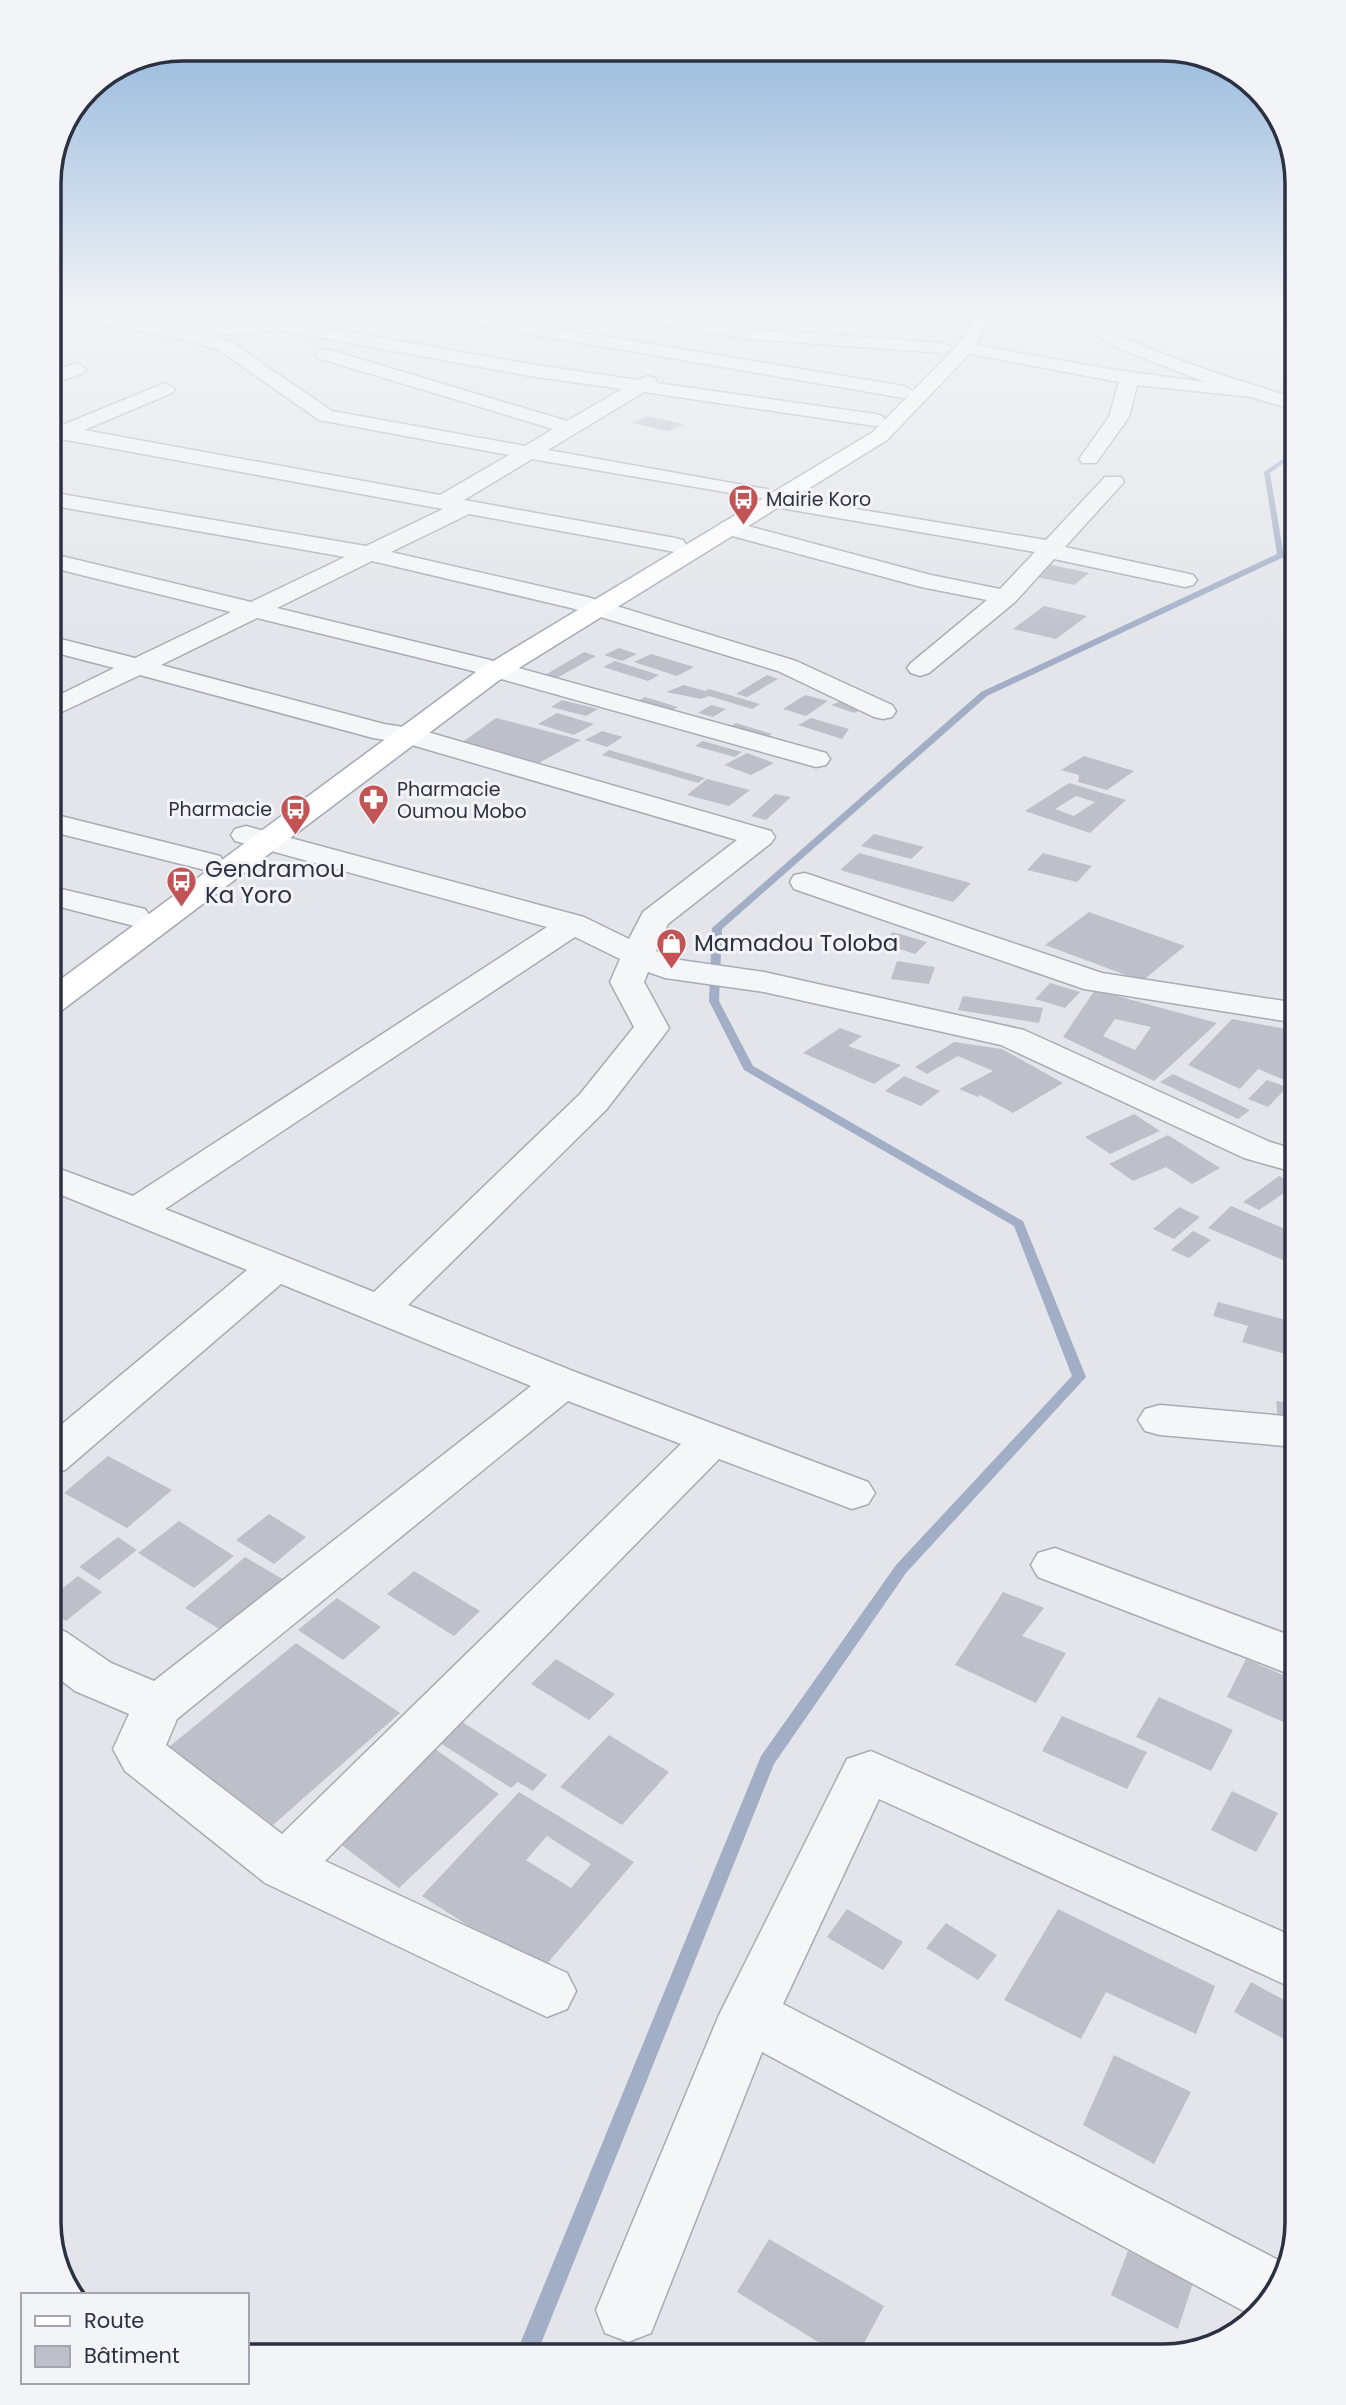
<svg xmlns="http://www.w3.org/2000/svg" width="1346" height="2405" font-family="Poppins,sans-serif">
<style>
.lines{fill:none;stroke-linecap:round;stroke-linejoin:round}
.stream{fill:#a2aec6;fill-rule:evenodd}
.building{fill:#bec0c9;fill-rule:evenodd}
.minor-casing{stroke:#a8abb4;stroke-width:3}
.major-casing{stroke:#a3a8b5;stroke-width:3}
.minor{fill:#f5f6f8;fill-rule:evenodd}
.major{fill:#fff;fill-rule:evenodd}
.labels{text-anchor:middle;stroke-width:6;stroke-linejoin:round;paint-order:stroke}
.far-poi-label{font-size:19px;fill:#2c3141;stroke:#f3f4f7;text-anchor:start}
.poi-label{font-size:23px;fill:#2c3141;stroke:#f3f4f7;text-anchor:start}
.rim{fill:none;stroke:#2c3141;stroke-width:3.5}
</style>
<rect width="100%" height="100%" fill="#e3e5ea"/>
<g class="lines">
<path class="stream" d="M1297,449v5l-27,19 14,84 -297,139 -265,233 -3,72 34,65 270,155 63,156 -180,196 -132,191 -238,592h-21l246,-600 135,-191 176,-189 -58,-150 -270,-156 -35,-69 3,-73 269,-236 296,-138 -13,-82z"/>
</g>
<path class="building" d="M647,416l37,8 -16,7 -36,-8z
M1048,564l41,9 -15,12 -42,-9z
M1044,606l43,10 -31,23 -43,-10z
M619,648l18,6 -15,7 -18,-6z
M584,652l12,4 -39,22 -12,-3z
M651,654l43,13 -17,9 -43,-14z
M615,661l44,14 -11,6 -45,-14z
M767,675l11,4 -31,18 -11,-3z
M684,685l21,6 4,-2 51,15 -8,5 -43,-13 -8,3 -35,-7z
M805,695l23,6 -22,15 -23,-7z
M645,697l33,10 -9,5 -33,-10z
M562,700l36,9 -12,7 -35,-9z
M841,701l22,8 -9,4 -23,-8z
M711,705l15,4 -13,8 -15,-4z
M557,713l37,11 -20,11 -36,-11z
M496,718l85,22 -44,24 -38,-13 -8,4 -34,-9z
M811,718l38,11 -7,10 -44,-14z
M736,723l36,11 -10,6 -36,-11z
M602,731l21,6 -16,10 -22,-7z
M703,741l39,11 -7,5 -40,-11z
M609,750l96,28 -7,5 -96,-28z
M747,753l27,10 -23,12 -27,-10z
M1084,756l50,15 -27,19 -29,-8 1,-7 -18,-5z
M707,779l43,11 -21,16 -42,-11z
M1069,783l57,17 -36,33 -65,-22zM1076,796l19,6 -21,14 -19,-7z
M775,794l16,3 -25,23 -15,-4z
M874,834l50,13 -13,12 -50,-13z
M859,853l112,30 -18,19 -113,-32z
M1043,853l49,13 -15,16 -50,-12z
M1089,912l96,34 -43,35 -97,-36z
M893,932l34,10 -12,12 -34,-11z
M897,961l38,6 -6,17 -38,-5z
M1050,983l30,9 -15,16 -30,-9z
M1095,990l122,33 -63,58 -91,-44zM1115,1019l36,8 -16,23 -32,-14z
M963,996l80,12 -4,15 -81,-13z
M1232,1019l65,12v42l-8,9 -31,-13 -18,20 -52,-24z
M840,1028l22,8 -14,10 53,19 -27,19 -71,-31z
M954,1042l48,7 61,34 -50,30 -33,-18 -2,2 -19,-8 34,-18 -35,-15 -31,18 -12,-7z
M1173,1074l77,36 -12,9 -78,-37z
M904,1076l36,15 -19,15 -36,-15z
M1267,1080l20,7 -19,20 -20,-8z
M1134,1114l26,17 -50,23 -25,-17z
M1168,1135l52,33 -28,16 -26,-17 -33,14 -24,-17z
M1279,1176l17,9 -37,25 -16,-8z
M1231,1206l66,28v32l-89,-38z
M1179,1207l21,10 -26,22 -21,-10z
M1193,1231l18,9 -22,18 -18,-8z
M1218,1302l79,21v46l-8,-2 4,-11 -51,-14 6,-16 -35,-10z
M1276,1401l21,2v19l-19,-2z
M108,1456l64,34 -45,38 -63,-35z
M269,1514l37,23 -32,27 -38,-24z
M179,1521l55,35 -40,32 -56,-35z
M118,1537l19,13 -38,30 -20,-13z
M245,1557l39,23 -60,52 -39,-24z
M414,1571l66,40 -26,25 -67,-42z
M78,1576l24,16 -36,29 -17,-11v-11z
M1003,1592l41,16 -22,28 44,17 -30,50 -81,-38z
M337,1598l44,29 -38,33 -45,-30z
M296,1643l104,70 -127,112 -104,-78z
M556,1659l59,35 -26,26 -58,-36z
M1246,1659l51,22v47l-70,-31z
M1159,1697l74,33 -22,41 -75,-34z
M451,1715l96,60 -14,16 -15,-9 -7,6 -82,-52z
M1062,1716l85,36 -20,37 -85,-38z
M609,1735l60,37 -47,53 -62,-38z
M428,1744l71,50 -100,94 -71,-53z
M1232,1791l46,22 -22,39 -45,-22z
M519,1792l115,70 -94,110 -118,-76zM547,1836l44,28 -20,24 -45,-28z
M847,1909l56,33 -20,28 -56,-33z
M1058,1909l157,77 -19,48 -90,-42 -25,47 -77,-39z
M946,1923l51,32 -19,25 -52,-32z
M1251,1982l46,25v39l-63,-34z
M1114,2055l77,37 -37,72 -71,-39z
M769,2239l115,67 -27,50h-16l-104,-64z
M1128,2251l65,32 -15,46 -67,-34z"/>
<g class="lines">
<defs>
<path id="minor" d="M57,313h37l91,15 94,-8 251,44 108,16 10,-4 7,2 2,5 218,31 7,2 3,4 -3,4 -7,2 -231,-34 -96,58 212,38 8,1 2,6 276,45 59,-63h16l3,5 -59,65 120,26 8,2 4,5 -4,5 -8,2 -131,-28 -39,43 -86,71 -9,3 -9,-3 -4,-5 4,-5 76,-63 -66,-13 -200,-54 -3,-5 3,-5 8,-2 202,54 69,14 35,-37 -260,-45 -8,-2 -2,-6 -233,-40 -68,41 211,38 8,2 3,5 -3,5 -8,2 -206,-38 -78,38 196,45 209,64 96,44 4,6 -4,6 -9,2 -9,-2 -96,-46 -207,-63 -199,-47 -95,47 209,51 340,94 4,6 -4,6 -10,2 -347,-97 -212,-52 -96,47 223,59 33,5 354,102 4,6 -4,6 -103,81 -12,27 17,8 91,13 260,58 246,112 27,8v23l-53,-15 -243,-113 -237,-53 -99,-14 -17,-6 -4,10 25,46 -5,7 -58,75 -198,195 170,68 290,109 7,11 -7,11 -16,5 -133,-50 -394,402 242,112 9,18 -9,18 -20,8 -282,-134 -140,-112 -12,-22 16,-35 -54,-23 -26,-20v-45l17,6 45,31 43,18 377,-295 -250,-102 -216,186 -16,5v-40l198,-165 -198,-80v-25l84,31 414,-269 -312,-86 -4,-6 4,-6 11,-3 11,3 327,88 45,22 14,-27 94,-72 -332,-97 -32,-5 -233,-63 -91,43v-18l65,-32 -65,-17v-15l86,22 96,-46 -182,-45v-14l202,49 94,-45 -296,-52v-13l317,54 77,-37 -382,-70 -12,-3v-12l11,2 105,-43 10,6 -3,4 -88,37 356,65 69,-40 -190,-35 -100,-70 -40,-12 -113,-20zM279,330l251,46 92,13 -55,32 -237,-71 -6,-1 -9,5 3,4 235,71 -28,17 -193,-35 -101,-69 -21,-6zM575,937l45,22 -10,23 24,45 -54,67 -206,198 -209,-83zM568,1401l113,43 -399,390 -116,-89 11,-26z
M427,313h38l439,73 10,6 -10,6 -468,-80z
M615,313h39l97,16 192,14 9,5 -9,5 -192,-14 -127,-21z
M917,313h52l5,4c-10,9 -48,5 -57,-4z
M1063,313c30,-2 43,16 69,28 53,24 110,40 165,58v12l-46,-14 -114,-12 -8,32 -33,46h-14l-3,-4 30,-42 10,-35 -154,-29 -9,-5 3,-4 6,-1 144,26 96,13 -87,-34z
M77,363l9,6 -2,4 -35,12v-12z
M49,813l171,43 4,6 -4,6 -11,3 -160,-40z
M805,873l297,100 195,30v20l-213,-34 -290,-100 -4,-7 4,-7z
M49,886l96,23 5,7 -5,7 -11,3 -85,-22z
M1160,1405l137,12v30l-137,-12 -15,-4 -7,-11 7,-11z
M1055,1548l242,90v39l-259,-100 -7,-12 7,-12z
M871,1751l426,187v52l-418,-191 -96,205 501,259 -10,34 -23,18 -489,-263 -111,281 -23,9 -23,-9 -9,-23 123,-295 128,-256z"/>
<path id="major" d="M978,313h17l-24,39 -84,88 -389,241 -437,330 -12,3v-26l431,-319 393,-237 85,-87z"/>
</defs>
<use href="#minor" class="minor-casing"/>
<use href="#major" class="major-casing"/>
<use href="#minor" class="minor"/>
<use href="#major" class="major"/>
</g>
<linearGradient id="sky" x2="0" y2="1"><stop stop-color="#8cb2da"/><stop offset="0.48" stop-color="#f2f3f6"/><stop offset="1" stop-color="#f2f3f6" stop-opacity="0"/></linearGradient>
<rect width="1346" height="649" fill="url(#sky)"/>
<defs>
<symbol id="bus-pin" viewBox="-11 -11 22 30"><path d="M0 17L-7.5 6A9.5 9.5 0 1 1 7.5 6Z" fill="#c35455" stroke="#f3f4f7"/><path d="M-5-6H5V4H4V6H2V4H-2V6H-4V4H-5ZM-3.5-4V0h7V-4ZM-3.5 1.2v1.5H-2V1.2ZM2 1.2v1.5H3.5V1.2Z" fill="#fff"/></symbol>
<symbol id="pharmacy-pin" viewBox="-11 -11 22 30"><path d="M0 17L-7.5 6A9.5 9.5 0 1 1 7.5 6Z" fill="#c35455" stroke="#f3f4f7"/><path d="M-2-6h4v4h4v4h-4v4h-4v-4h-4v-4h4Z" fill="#fff"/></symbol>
<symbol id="shop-pin" viewBox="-11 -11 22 30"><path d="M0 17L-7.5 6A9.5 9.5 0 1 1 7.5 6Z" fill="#c35455" stroke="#f3f4f7"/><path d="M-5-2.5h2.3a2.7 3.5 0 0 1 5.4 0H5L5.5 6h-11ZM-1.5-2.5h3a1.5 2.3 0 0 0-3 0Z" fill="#fff"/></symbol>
</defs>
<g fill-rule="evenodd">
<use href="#bus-pin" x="726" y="482" width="35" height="47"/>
<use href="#pharmacy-pin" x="356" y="782" width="35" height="47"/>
<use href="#bus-pin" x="278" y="792" width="35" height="47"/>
<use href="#bus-pin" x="164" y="864" width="35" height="47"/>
<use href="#shop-pin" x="654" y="926" width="35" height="47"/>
</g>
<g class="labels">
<g class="far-poi-label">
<text x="766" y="506">Mairie Koro</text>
<text x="397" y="796">Pharmacie<tspan x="397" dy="22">Oumou Mobo</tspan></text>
<text x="272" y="816" text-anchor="end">Pharmacie</text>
</g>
<g class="poi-label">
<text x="205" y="877">Gendramou<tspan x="205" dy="26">Ka Yoro</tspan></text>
<text x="694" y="951">Mamadou Toloba</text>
</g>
</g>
<path d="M0 0H1346V2405H0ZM183 61H1163A122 122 0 0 1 1285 183V2222A122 122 0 0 1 1163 2344H183A122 122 0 0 1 61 2222V183A122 122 0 0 1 183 61Z" fill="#f3f4f7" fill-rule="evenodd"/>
<path class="rim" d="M183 61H1163A122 122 0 0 1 1285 183V2222A122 122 0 0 1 1163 2344H183A122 122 0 0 1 61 2222V183A122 122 0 0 1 183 61Z"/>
<rect x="21" y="2293" width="228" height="91" fill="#f3f4f7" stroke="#a3a6ae" stroke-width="2"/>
<rect x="35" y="2316" width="35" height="10" fill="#ffffff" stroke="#a3a6ae" stroke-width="2"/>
<text x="84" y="2328" font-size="21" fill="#2c3141">Route</text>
<rect x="35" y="2346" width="35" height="21" fill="#bec0c9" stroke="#a3a6ae" stroke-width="2"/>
<text x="84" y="2363" font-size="21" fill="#2c3141">Bâtiment</text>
</svg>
